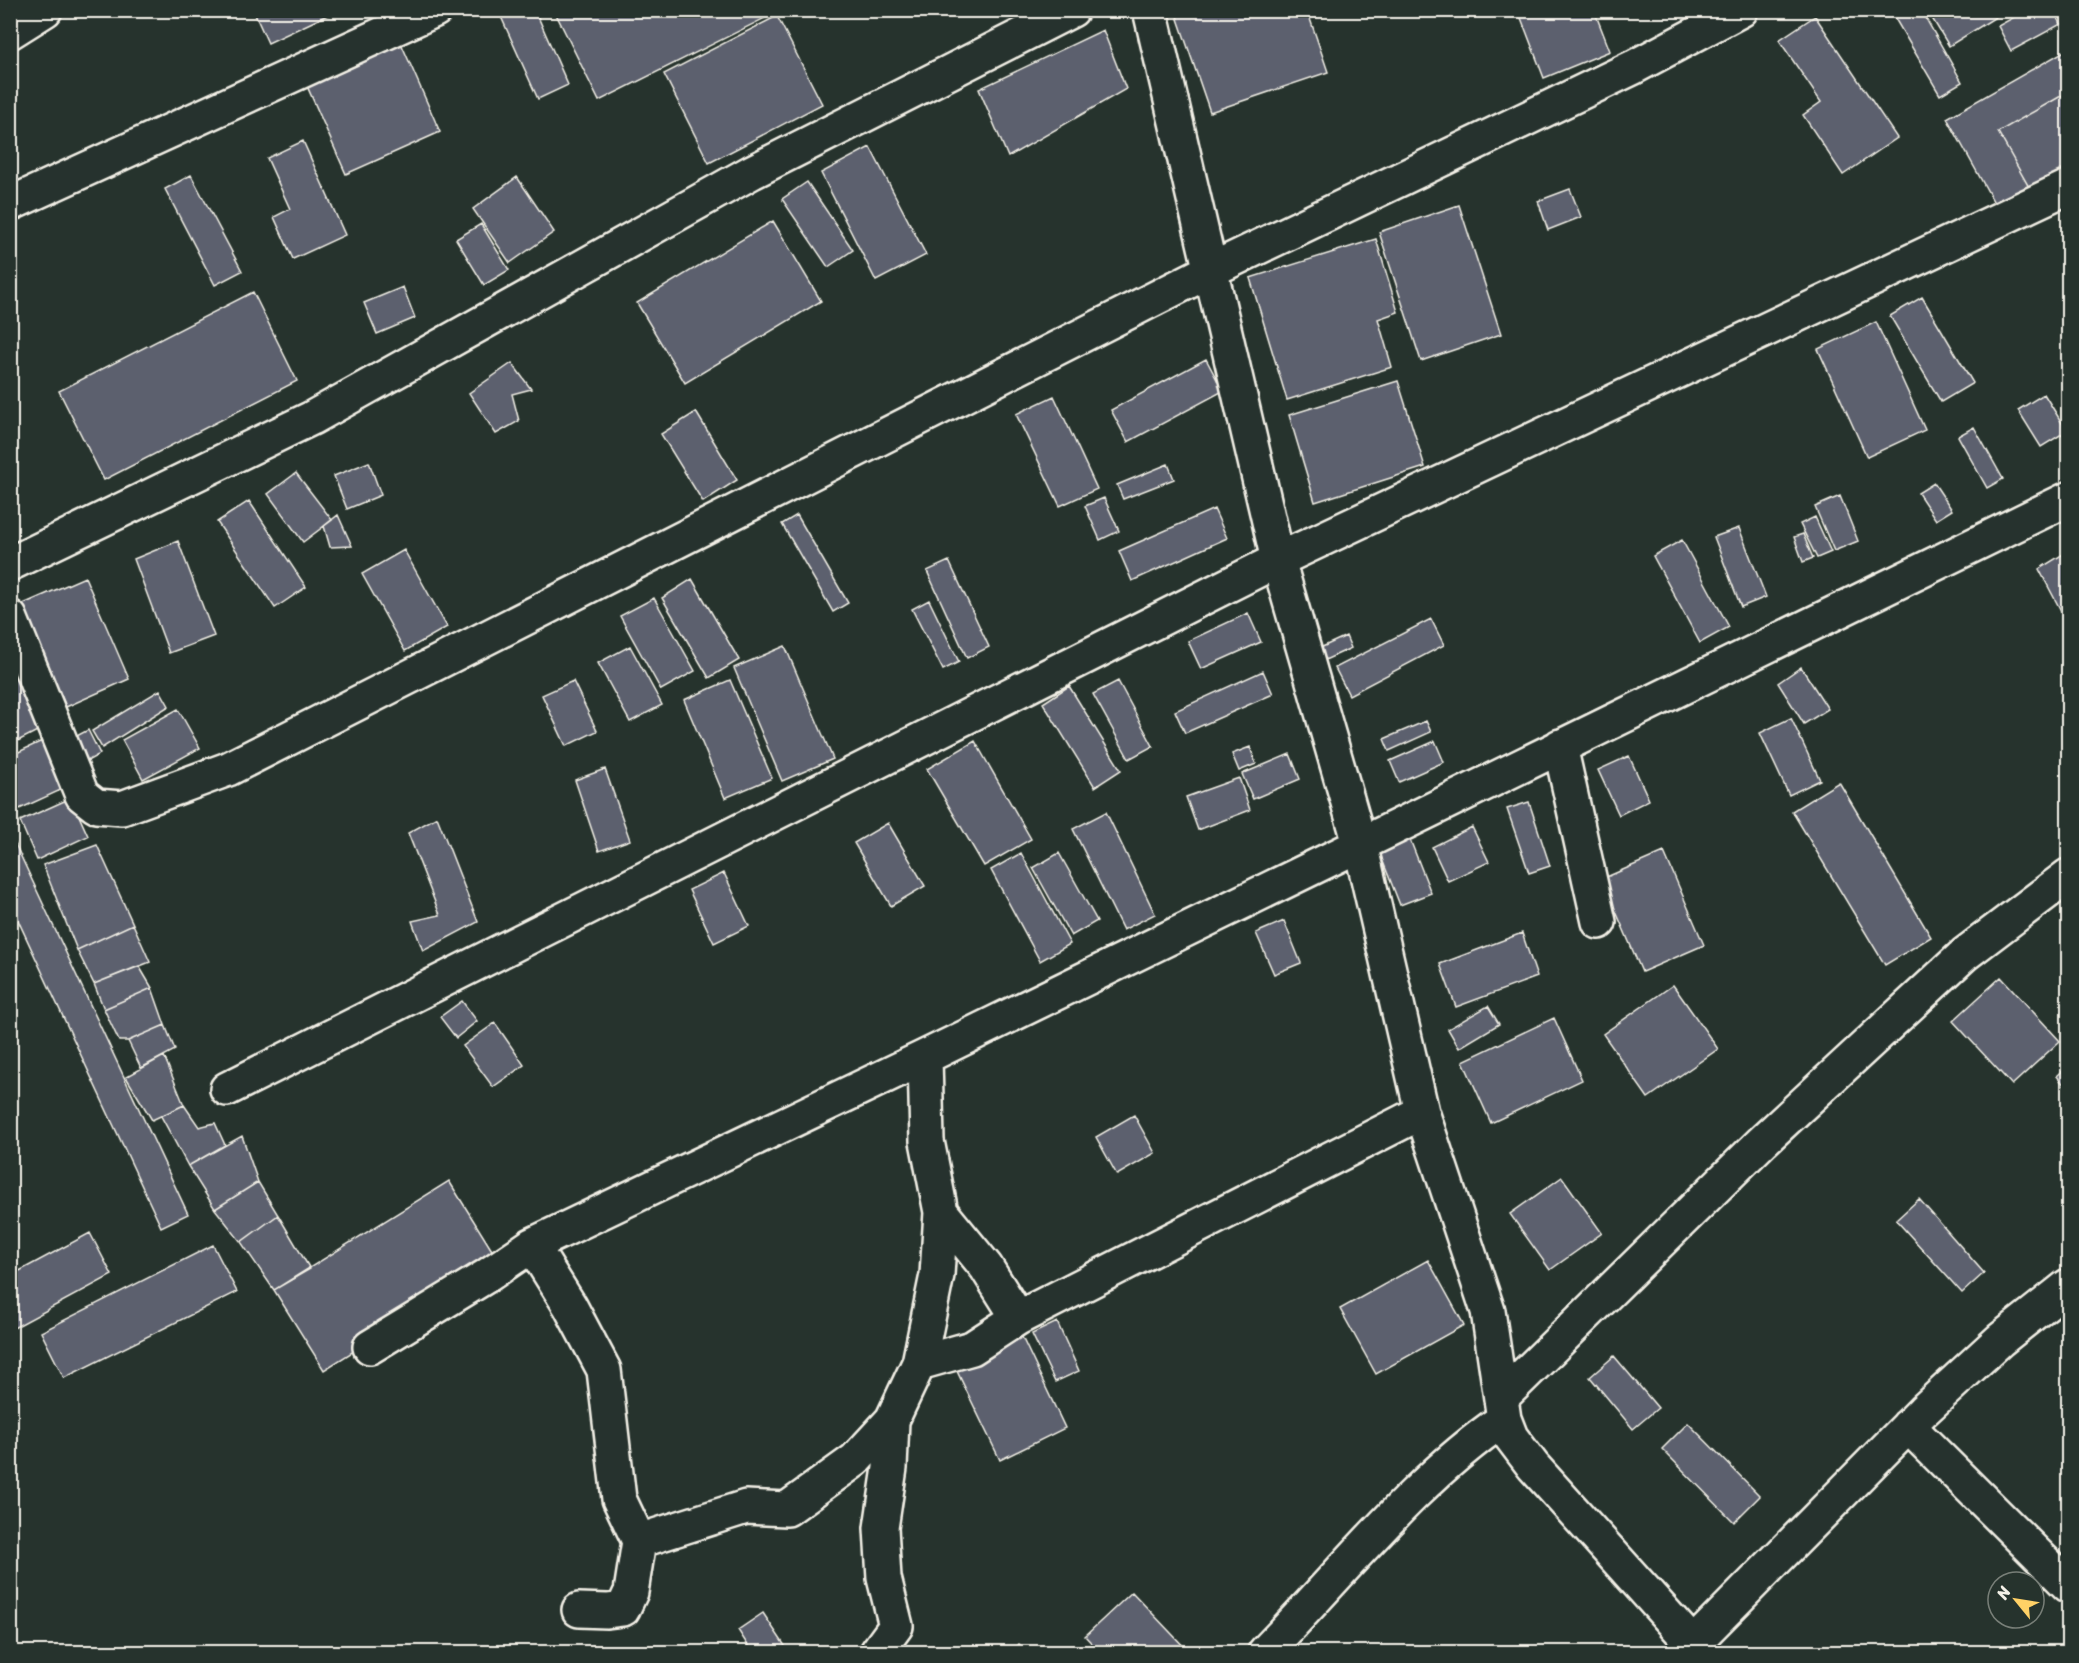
<svg xmlns="http://www.w3.org/2000/svg" width="2079" height="1663" font-family="Sriracha,sans-serif">
<style>
.building{fill:#5b606e;stroke:#f4f1e8;stroke-width:1.5}
.lines{fill:none;stroke-linecap:round;stroke-linejoin:round}
.street-casing{stroke:#f4f1e8;stroke-width:38}
.street{stroke:#26332d;stroke-width:33}
</style>
<rect width="100%" height="100%" fill="#26332d"/>
<filter id="ink" filterUnits="userSpaceOnUse"><feTurbulence type="fractalNoise" baseFrequency=".0167" numOctaves="2"/><feDisplacementMap in="SourceGraphic" scale="12" xChannelSelector="R" yChannelSelector="G"/><feConvolveMatrix kernelMatrix="1 2 1 2 8 2 1 2 1" color-interpolation-filters="sRGB"/></filter>
<g filter="url(#ink)">
<path class="building" d="M253,10h85l-70,33z
M498,10h37l33,75 -30,14z
M554,10h227l-182,91z
M1175,10h132l21,62 -118,40z
M1518,10h76l16,41 -66,27z
M1890,10h31l41,72 -22,13z
M1927,10h80l-58,36z
M2027,10h27l7,14 -50,27 -13,-25z
M777,16l45,88 -113,59 -45,-89z
M1815,16l82,122 -54,37 -40,-60 18,-13 -42,-62z
M1103,30l23,59 -118,68 -29,-68z
M401,43l39,89 -94,42 -39,-88z
M2068,49v43l-70,40 32,57 -33,19 -50,-90z
M2068,92v76l-38,21 -32,-57z
M303,141l42,94 -52,24 -19,-42 16,-8 -23,-51z
M870,147l56,108 -50,26 -55,-108z
M191,175l51,96 -27,14 -50,-96z
M517,177l37,55 -44,31 -37,-54z
M807,182l46,68 -25,17 -46,-68z
M1570,189l11,28 -33,13 -10,-29z
M1459,205l42,129 -80,27 -42,-129z
M773,221l48,80 -136,82 -48,-80z
M481,224l28,46 -25,15 -28,-46z
M1376,239l22,73 -20,7 14,48 -105,33 -37,-122z
M403,287l12,31 -38,16 -13,-31z
M253,292l44,89 -193,99 -45,-89z
M1922,297l51,86 -32,19 -51,-86z
M1876,322l49,108 -58,27 -49,-108z
M1206,359l17,32 -95,51 -17,-32z
M512,363l19,26 -19,5 7,27 -23,13 -27,-41z
M1398,381l27,86 -110,35 -26,-87z
M2044,394l23,37 -26,16 -23,-37z
M1054,396l43,93 -37,17 -44,-92z
M696,412l41,68 -34,22 -42,-68z
M1974,427l29,52 -16,9 -29,-52z
M369,462l12,33 -34,14 -13,-33z
M1168,464l6,15 -51,20 -6,-14z
M296,473l36,47 -29,22 -35,-48z
M1934,483l18,27 -16,10 -18,-27z
M1840,496l18,45 -24,10 -19,-44z
M1104,498l15,33 -19,9 -15,-34z
M249,501l57,86 -31,21 -58,-86z
M1214,509l13,29 -95,43 -13,-30z
M338,515l14,31 -22,1 -6,-21z
M797,515l51,88 -15,9 -51,-88z
M1815,517l16,35 -14,6 -17,-34z
M1739,528l27,69 -25,10 -27,-70z
M1803,534l10,24 -10,4 -9,-25z
M1682,540l47,87 -29,16 -47,-87z
M178,541l36,95 -45,17 -35,-94z
M404,550l43,77 -42,24 -43,-77z
M2068,551v73l-29,-55z
M949,561l40,86 -22,11 -40,-87z
M85,577l44,102 -63,28 -45,-102z
M692,579l47,81 -30,18 -47,-80z
M654,598l41,73 -34,19 -41,-74z
M929,600l30,62 -16,8 -31,-61z
M1248,613l13,29 -60,27 -13,-28z
M1431,619l13,26 -95,50 -14,-27z
M1346,636l5,12 -28,13 -5,-12z
M630,646l32,59 -32,17 -32,-59z
M785,646l48,113 -51,22 -48,-113z
M10,647l39,78 -39,20z
M1801,667l27,42 -24,15 -26,-41z
M1263,671l10,23 -88,39 -10,-22z
M730,680l42,98 -47,20 -41,-98z
M573,681l24,50 -31,15 -24,-51z
M1118,681l35,65 -24,13 -36,-65z
M1069,686l52,84 -26,17 -52,-84z
M160,690l9,16 -67,42 -10,-17z
M178,709l22,39 -57,31 -21,-39z
M1791,718l29,62 -31,15 -29,-62z
M1426,721l5,11 -42,19 -5,-12z
M88,730l12,24 -18,10 -13,-24z
M42,741l21,48 -48,22 -5,-10v-45z
M975,741l56,98 -47,27 -57,-97z
M1435,741l9,21 -45,20 -9,-21z
M1250,747l6,17 -17,7 -7,-17z
M1290,754l10,25 -47,20 -11,-25z
M1629,756l20,44 -30,15 -21,-45z
M605,769l25,71 -31,11 -24,-71z
M1239,778l11,32 -52,20 -12,-33z
M1839,782l92,155 -46,28 -93,-154z
M71,798l17,38 -51,24 -17,-39z
M1529,802l21,64 -21,7 -22,-64z
M1106,812l49,102 -32,16 -50,-101z
M437,817l41,105 -55,29 -11,-30 28,-6 -32,-82z
M888,823l37,63 -34,20 -37,-63z
M1472,827l17,35 -41,19 -16,-34z
M10,833l178,381 -27,13 -151,-324z
M1409,837l22,56 -31,12 -22,-56z
M97,845l36,79 -56,26 -34,-85z
M1664,852l40,93 -62,27 -40,-93z
M1021,853l49,91 -30,17 -49,-91z
M1059,853l38,68 -26,15 -38,-68z
M724,873l25,53 -35,17 -25,-53z
M1284,921l17,42 -27,11 -18,-41z
M133,924l17,38 -56,22 -17,-34z
M1522,933l15,44 -81,30 -16,-43z
M139,966l13,22 -48,21 -10,-25z
M2001,977l59,64 -48,44 -59,-64z
M1673,985l45,64 -70,49 -45,-64z
M152,988l13,37 -37,16h-9l-15,-32z
M462,1001l15,20 -21,17 -16,-21z
M1488,1006l11,18 -40,24 -11,-19z
M1554,1018l28,62 -91,43 -28,-62z
M495,1023l29,42 -31,22 -30,-41z
M165,1025l10,25 -34,18 -13,-27z
M164,1056l20,49 -32,15 -26,-43z
M2068,1066v24l-11,-14z
M184,1105l15,22 16,-4 10,22 -37,21 -27,-50z
M1134,1115l21,38 -38,22 -21,-38z
M242,1136l16,46 -43,27 -27,-43z
M1562,1177l40,56 -52,37 -40,-56z
M449,1181l49,79 -174,110 -50,-80z
M258,1182l20,33 -37,27 -26,-33z
M1919,1199l65,74 -22,20 -66,-73z
M278,1215l32,54 -36,21 -33,-48z
M90,1233l22,42 -102,55v-54z
M213,1245l24,47 -173,86 -23,-46z
M1428,1260l36,65 -88,49 -36,-65z
M1057,1322l22,49 -24,11 -23,-48z
M1021,1335l44,93 -65,32 -45,-93z
M1614,1356l44,52 -25,21 -43,-52z
M1688,1423l72,73 -26,26 -72,-73z
M1132,1592l57,60h-89l-15,-16z
M763,1613l26,39h-37l-14,-22z
M1019,1644l9,8h-16z"/>
<g class="lines">
<defs>
<path id="street" d="M1150,10l128,550 82,284 62,268 66,199 16,108 7,18 22,29 167,186
M10,32l35,-22
M10,204l425,-194
M10,564l302,-146 440,-246 320,-162
M10,617l72,178 14,11 26,2 106,-39 983,-499 423,-203 107,-57
M1560,746l39,176
M925,1057l2,84 14,71 45,55 32,51
M227,1089l1051,-529 790,-373
M532,1245l38,61 34,64 15,129 20,42 -8,51 -8,17 -16,2 -28,-1
M370,1347l118,-72 44,-30 393,-188 1143,-558
M919,1363l18,-88 4,-63
M1501,1398l262,-257 202,-187 103,-78
M1908,1426l160,159
M639,1541l107,-34 41,2 68,-49 37,-40 27,-57 53,-15 46,-30 404,-206
M877,1652l19,-26 -12,-48 -3,-50 9,-60 2,-48
M1265,1652c78,-79 147,-170 239,-233
M1685,1652l238,-241 77,-71 68,-54"/>
</defs>
<use href="#street" class="street-casing"/>
<use href="#street" class="street"/>
</g>
</g>
<rect width="2079" height="1663" fill="none" stroke="#26332d" stroke-width="36"/>
<rect x="18" y="18" width="2043" height="1627" fill="none" stroke="#f4f1e8" stroke-width="2" filter="url(#ink)"/>
<g transform="translate(2016 1600) rotate(300)"><circle r="28" fill="#26332d" stroke="#787f78" stroke-width="1.5"/>
<path d="M0-4.5L10 22L0 15L-10 22Z" fill="#ffd166"/>
<text y="-9" font-size="16" font-weight="bold" text-anchor="middle" fill="#f4f1e8">N</text>
</g>
</svg>
